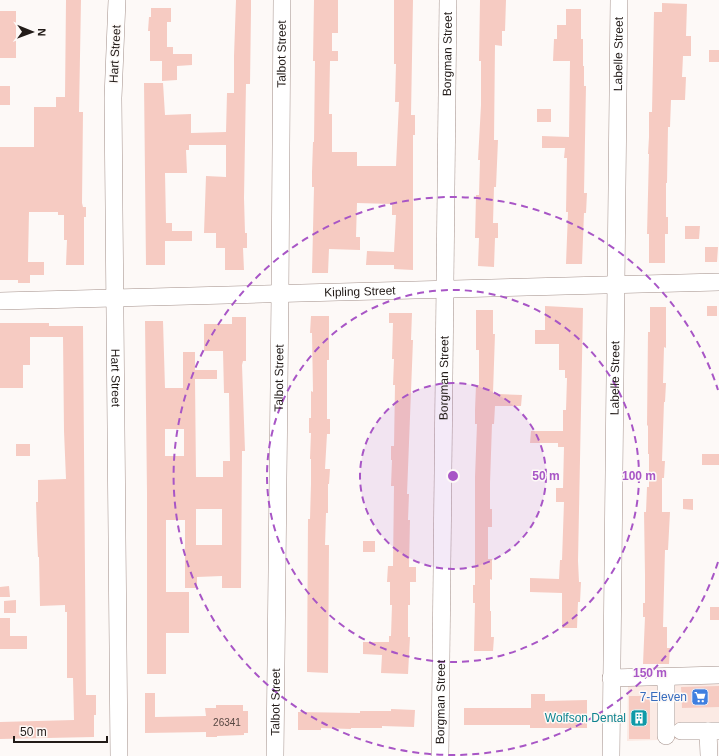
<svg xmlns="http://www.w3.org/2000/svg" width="719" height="756" font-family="Arial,sans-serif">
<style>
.built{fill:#fbeae4}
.building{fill:#f6cbc2;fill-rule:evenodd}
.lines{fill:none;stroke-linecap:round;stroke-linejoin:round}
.minor-casing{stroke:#a3908a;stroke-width:18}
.minor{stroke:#fff;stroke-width:17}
.ring{fill:none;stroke:#a856c6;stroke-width:2;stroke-dasharray:7 5}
.labels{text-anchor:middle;stroke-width:3;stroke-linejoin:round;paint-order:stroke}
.number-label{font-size:10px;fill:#574742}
.street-label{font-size:12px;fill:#221b18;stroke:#fdf9f7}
.shop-label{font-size:12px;fill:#366cbe;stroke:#fdf9f7;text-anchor:end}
.culture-label{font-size:12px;fill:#0d838f;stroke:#fdf9f7;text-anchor:end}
.centre{fill:#a856c6;stroke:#fdf9f7;stroke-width:2}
.ring-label{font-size:12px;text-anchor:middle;font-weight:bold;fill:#a856c6;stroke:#fdf9f7;stroke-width:3;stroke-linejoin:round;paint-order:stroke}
</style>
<rect width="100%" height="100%" fill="#fdf9f7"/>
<path class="built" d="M719,681v57l-92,3 1,-58z"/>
<path class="building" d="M66,0h15l-2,112h4l-1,91 1,4h3v10h-2v48h-18l1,-25h-3v-25h-6v-3h-29l-1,50h16v13h-14v8h-12v-3h-18v-133h34v-40h22v-10h9z
M236,0h15v10l-1,74h-4l-2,114 1,35h2v15h-4l1,22h-19v-22h-9v-15h-12l2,-57 20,1v-32h-37v5h-3l1,23h-22l1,50h6v8h20v10h-27v24h-19l-2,-182h19l2,32 26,-1v19l35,-1 1,-39h7v-37z
M314,0h24v33h-6v18h6v10h-8l-1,53h3v38h25v14h39l3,-64h-4l1,-38h-2v-64h19l-2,115h4v20h-2v135l-19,-1v-4h-28l1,-14 27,1 2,-37h-4v-11l-35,-1 -1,34h4v13l-31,-1 -1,24h-16l2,-86h-2v-15l1,-30h1l1,-81h-2z
M480,0h26l-1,31h-3v15l-7,-1 -1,95h4l-2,47h-2l-1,36h5v15h-3l-1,29 -16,-1 1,-28h-4l1,-43h3l1,-35h-2l3,-55v-44h-2z
M662,3l25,1 -1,32h5v20h-8l-1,21h4l-1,23h-14l-1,27h-2l-1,56h-1v34h2v17h-3v29h-16v-29h-2l2,-80h-1l1,-17v-25h3l2,-100h8z
M151,8h20v14h-4v25h6v7h19v11l-15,1v14l-15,1v-20h-12v-30h-2l1,-14h2z
M566,9h15v30h2v27h1v20h2l-2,107h3l-1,20h-2l-2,51h-16l2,-52h-2l1,-54h-3l1,-10h-23v-12l27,1 1,-76h-17l1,-22h3v-14h9z
M0,11h16v47h-16z
M709,50h10v12h-10z
M0,86h10v19h-10z
M537,109h14v13h-14z
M685,226h15l-1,13h-14z
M705,247h13l-1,15h-12z
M545,306l38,2 -5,253 1,21h2l-1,20h-2l-1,26h-15v-35l-32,-1v-14l29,1 1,-19h2l2,-58h-8v-14h7l1,-41h-6v-4h-28l1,-12h32v-21h3l1,-32h-2v-8h-6v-26h-24v-14h10z
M707,306h10v10h-10z
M650,307h16v41l-2,-1 -1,36h3l-1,19h-1l-2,59h3l-1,17h-2v34h8l-2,38h-3l-2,77h4v21h3l-1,16h-26l2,-47h-2v-14h2v-28l-1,-63h2l1,-25h2v-33h-1v-28l-1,-1 1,-93h2z
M476,310h17v24h2l-2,59h5v1l24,1 -1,11h-26l-1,18h-2l-2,59v26h2v18h-4v32h4v21l-2,-1v32h1v26h3l-1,14h-19l1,-48h-2v-18h2v-108l2,-53h-2v-14l1,-25h3v-35h-3z
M389,313h23l-1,27h2l-6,154h2l-1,26h2l-1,47h7v15h-6v23h-2v32h2l-2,37 -27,-1 1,-18 -19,-1v-12h26v-6h2l1,-31h-2v-23h-3l1,-16h5l1,-80h-3l1,-26h-1v-14h3l1,-61h-2l1,-26h-2l1,-36h-4z
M311,316h18v44h-2v59h3v15h-3l-2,35h5l-1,15h-1v29h-2l-1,32h4l-1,128 -21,-1 1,-153h2l1,-35v-25h-1l1,-26h-2v-15h2v-27l2,1 -1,-59h-2z
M232,317h14v44h-3l-1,4 3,86h-3l-1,137h-19v-12l-25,1v11h-12v-68h-19v72h23v41h-23v41h-19v-181l-2,-172h18l2,67h18v-36h12v18h22v9h-22l1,98h27v-16h7l-1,-68h-5l-1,-42h-19v-27h28zM165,429h19v27h-19zM196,509h26v36h-26z
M0,323h49v3h34l3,369h10v20h-2v22l-94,2v-17l74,-2 -1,-42h-6v-66h-2v-7l-25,1 -1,-49h-1l-1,-23 -1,-32h2v-22l28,-1 -2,-48 -1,-94h-33v28h-7v23h-23z
M16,444h14v12h-14z
M702,454h17v11h-17z
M683,499h10v11l-10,-1z
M363,541h12v11h-12z
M9,586l1,11h-10v-10z
M16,600v13h-12v-12z
M710,607h9v13h-9z
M0,618h10v18h17v13h-27z
M719,686v21l-37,1 -1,-21z
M145,693h10v24l51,-1 -1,-8h11v-3h27v6h5v22h-4v2l-27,1v1h-11v-5l-61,1z
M531,694h14v7l42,-1v28h-57v-3h-66v-17h67z
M629,696h21v43h-21z
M391,709l24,1 -1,17 -32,-1v2h-31v1l-30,-1v2h-23v-18l62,1v-2h31z"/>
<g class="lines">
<defs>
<g id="minor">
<path id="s1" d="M117,0l-4,98 6,658"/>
<path id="s2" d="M0,301l719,-19"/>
<path d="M611,678l108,-3"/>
<path d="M681,731h38"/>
<path d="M708,731l1,25"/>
<path d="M666,736v-59"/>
<path id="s3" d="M275,756l5,-462 2,-294"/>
<path id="s4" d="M440,756l8,-756"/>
<path id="s5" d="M611,756l8,-756"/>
</g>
</defs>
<use href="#minor" class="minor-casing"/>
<use href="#minor" class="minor"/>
</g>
<circle cx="453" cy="476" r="93" fill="#a856c6" fill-opacity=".12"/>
<g class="ring">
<circle cx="453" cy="476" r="93"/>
<circle cx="453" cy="476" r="186"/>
<path d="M718 562A279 279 0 1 1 718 390"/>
</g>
<defs>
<symbol id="supermarket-square" viewBox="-11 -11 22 22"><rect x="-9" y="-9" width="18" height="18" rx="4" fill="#3f7fe0" stroke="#fdf9f7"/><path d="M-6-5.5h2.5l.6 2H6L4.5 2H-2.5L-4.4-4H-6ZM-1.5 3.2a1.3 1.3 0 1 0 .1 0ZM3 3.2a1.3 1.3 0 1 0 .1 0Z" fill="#fff"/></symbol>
<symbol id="building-square" viewBox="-11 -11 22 22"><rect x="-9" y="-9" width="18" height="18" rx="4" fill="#0f9aa8" stroke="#fdf9f7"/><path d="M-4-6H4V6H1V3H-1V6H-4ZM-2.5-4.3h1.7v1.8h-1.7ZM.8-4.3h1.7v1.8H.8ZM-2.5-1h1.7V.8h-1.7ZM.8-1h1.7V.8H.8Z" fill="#fff"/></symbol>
</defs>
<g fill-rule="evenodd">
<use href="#supermarket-square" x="690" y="687" width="20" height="20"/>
<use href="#building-square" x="629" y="708" width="20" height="20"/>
</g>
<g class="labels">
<g class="number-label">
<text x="227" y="726">26341</text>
</g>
<g class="street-label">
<text transform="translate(115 54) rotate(-87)" y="4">Hart Street</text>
<text dy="4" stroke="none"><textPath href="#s3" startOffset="702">Talbot Street</textPath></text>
<text dy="4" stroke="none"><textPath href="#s4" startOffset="702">Borgman Street</textPath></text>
<text dy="4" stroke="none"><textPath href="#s5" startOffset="702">Labelle Street</textPath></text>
<text dy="4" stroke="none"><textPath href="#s2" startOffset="360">Kipling Street</textPath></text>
<text dy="4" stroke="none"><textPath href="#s1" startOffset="378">Hart Street</textPath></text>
<text dy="4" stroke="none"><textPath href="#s3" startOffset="378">Talbot Street</textPath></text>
<text dy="4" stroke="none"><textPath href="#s4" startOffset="378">Borgman Street</textPath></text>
<text dy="4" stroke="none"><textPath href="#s5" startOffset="378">Labelle Street</textPath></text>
<text dy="4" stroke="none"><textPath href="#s3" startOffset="54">Talbot Street</textPath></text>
<text dy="4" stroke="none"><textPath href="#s4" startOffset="54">Borgman Street</textPath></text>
</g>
<g class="shop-label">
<text x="687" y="701">7-Eleven</text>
</g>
<g class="culture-label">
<text x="626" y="722">Wolfson Dental</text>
</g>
</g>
<circle cx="453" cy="476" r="6" class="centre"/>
<g class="ring-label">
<text x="546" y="480">50 m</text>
<text x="639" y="480">100 m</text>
<text x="650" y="677">150 m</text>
</g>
<g transform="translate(32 32) rotate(91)" stroke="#fdf9f7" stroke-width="3" paint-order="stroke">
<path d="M0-3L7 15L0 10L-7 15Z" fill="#221b18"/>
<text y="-6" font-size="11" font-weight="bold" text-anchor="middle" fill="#221b18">N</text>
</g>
<path d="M14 736v6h93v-6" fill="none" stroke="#221b18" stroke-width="2"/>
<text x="20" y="736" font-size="12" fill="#221b18" stroke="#fdf9f7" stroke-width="3" paint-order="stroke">50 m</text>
</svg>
